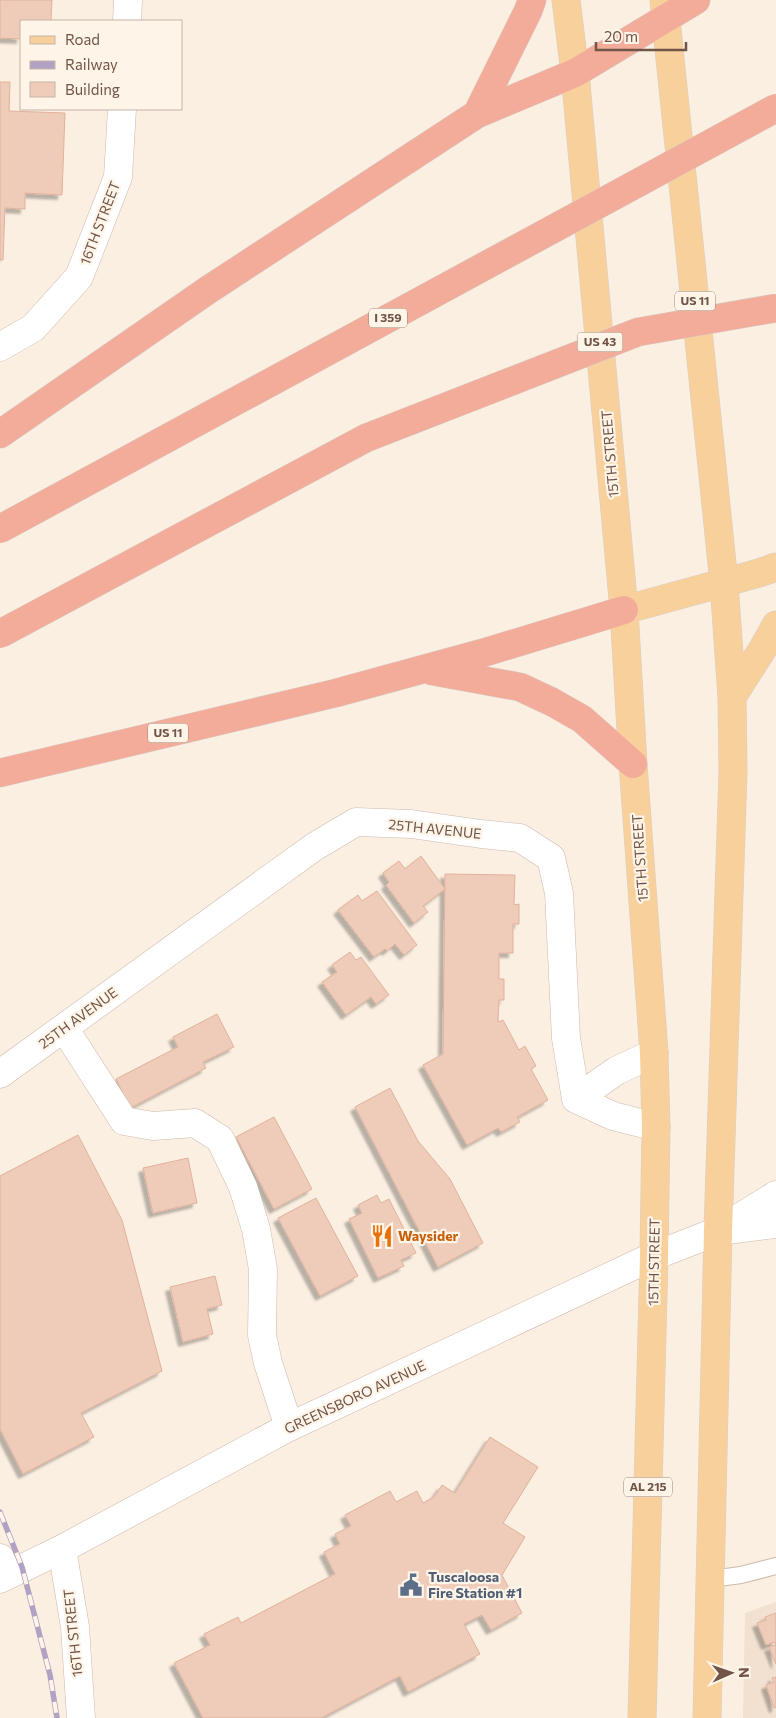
<svg xmlns="http://www.w3.org/2000/svg" width="776" height="1718" font-family="Commissioner,sans-serif">
<style>
.residential{fill:#f2e1d0}
.building{fill:#efccba;stroke:#e1b19b;filter:url(#shadow)}
.lines{fill:none;stroke-linecap:round;stroke-linejoin:round}
.service-casing{stroke:#ceb9ac;stroke-width:18}
.minor-casing{stroke:#ceb9ac;stroke-width:29}
.secondary-casing{stroke:#d0b8a9;stroke-width:29}
.primary-casing{stroke:#d7cfcc;stroke-width:29}
.motorway-casing{stroke:#d7cfcc;stroke-width:29}
.service{stroke:#fff;stroke-width:16}
.minor{stroke:#fff;stroke-width:28}
.secondary{stroke:#fff;stroke-width:28}
.primary{stroke:#f8d09c;stroke-width:28}
.motorway{stroke:#f3ac9a;stroke-width:28}
.rail-casing{stroke:#b1a1c3;stroke-width:5.5}
.rail{stroke:#fef4e7;stroke-width:4;stroke-dasharray:11;stroke-linecap:butt}
.motorway-bridge-casing{stroke:#d7cfcc;stroke-width:29;stroke-linecap:butt}
.motorway-bridge{stroke:#f3ac9a;stroke-width:28}
.labels{text-anchor:middle;stroke-width:4.5;stroke-linejoin:round;paint-order:stroke}
.shield{fill:#fef4e7;stroke:#9b8578;stroke-width:1}
.shield-label{font-size:12px;font-weight:bold;fill:#715549}
.street-label{font-size:14px;fill:#715549;stroke:#fef4e7}
.food-label{font-size:14px;font-weight:bold;fill:#c56008;stroke:#fef4e7;text-anchor:start}
.service-label{font-size:14px;font-weight:bold;fill:#4e5e75;stroke:#fef4e7;text-anchor:start}
</style>
<defs>
<filter id="shadow"><feDropShadow dx="-4.5" dy="4.5" stdDeviation="1" flood-color="#0004"/></filter>
</defs>
<rect width="100%" height="100%" fill="#fbefe1"/>
<path class="residential" d="M776,1602v116h-33l2,-105z"/>
<path class="building" d="M0,0h52l-1,21h-30v18l-21,-1z
M0,82h10l-1,29 56,2 -3,82 -37,-2v16l-20,-1 -2,52h-3z
M421,856l24,33 -22,17 5,6 -14,11 -28,-38 3,-3 -6,-9 16,-12 6,8z
M445,874l70,1 -1,30 5,-1v20h-6v29h-14v26h5v21h-5l-1,22 5,-2 16,30 6,-4 11,20 -5,3 17,31 -31,17 3,5 -19,10 -3,-4 -31,17 -44,-80 20,-11z
M377,891l40,54 -13,10 -9,-11 -8,7 -2,-2 -11,8 -36,-47 20,-15 4,6z
M350,952l6,8 5,-3 28,38 -13,9 -5,-7 -25,18 -24,-33 15,-10 -5,-7z
M217,1014l17,33 -31,15 3,6 -76,40 -14,-29 62,-32 -5,-10z
M390,1088l28,53 32,38 33,64 -45,24 -83,-160z
M274,1117l38,72 -38,20 -38,-72z
M78,1135l44,85 40,151 -81,42 13,24 -71,37 -23,-45v-253z
M188,1158l9,45 -44,10 -10,-45z
M377,1195l4,8 8,-4 27,54 -15,7 3,6 -26,12 -29,-59 13,-6 -4,-8z
M316,1198l42,78 -38,20 -42,-78z
M215,1276l7,29 -15,4 6,25 -30,8 -13,-55z
M490,1437l48,30 -35,56 22,14 -23,38 20,38 -31,17 -9,-15 -18,9 16,30 -72,38 -8,-16 -79,42h-118l-29,-55 36,-18 -6,-11 34,-17 3,6 94,-49 -11,-22 16,-8 -5,-10 16,-8 -6,-11 45,-24 6,11 21,-11 6,12 11,-6 8,-12 13,8z
M776,1613v51l-7,-17 7,-2 -1,-3 -9,3 -9,-22 9,-3 -1,-3z
M776,1677v30l-2,1 -8,-23 8,-3 -2,-4z"/>
<g class="lines">
<defs>
<path id="service" d="M711,1579l30,-4 35,-9"/>
<path id="minor" d="M127,21l1,-21
M0,347l33,-19 46,-51 39,-100 4,-68
M64,1028l60,93 29,5 42,-3 25,16 23,48 13,42 7,40 -1,66 6,28 21,64
M0,1074l314,-227 42,-25 55,2 70,10 39,4 31,20 8,35 7,145 10,61
M576,1099l40,-28 38,-18
M576,1099l37,17 43,11
M62,1549l13,78 6,91
M0,1558l7,17"/>
<path id="secondary" d="M727,1230l49,-6
M0,1579l62,-30 227,-122 365,-171 64,-25 58,-36"/>
<path id="primary" d="M566,0l9,73 49,537 9,154 21,289 2,74 -2,129 -12,462
M664,0l60,583 8,114 1,74 -15,460 -11,487
M624,610l135,-37 17,-6
M732,697l30,-47 14,-25"/>
<path id="motorway" d="M477,114l51,-103 4,-11
M0,434l208,-144 269,-176 98,-41 121,-73
M432,671l88,16 32,15 30,17 51,45
M0,773l336,-80 150,-41 138,-42"/>
</defs>
<use href="#service" class="service-casing"/>
<use href="#minor" class="minor-casing"/>
<use href="#secondary" class="secondary-casing"/>
<use href="#primary" class="primary-casing"/>
<use href="#motorway" class="motorway-casing"/>
<use href="#service" class="service"/>
<use href="#minor" class="minor"/>
<use href="#secondary" class="secondary"/>
<use href="#primary" class="primary"/>
<use href="#motorway" class="motorway"/>
<defs>
<path id="rail" d="M0,1512l22,55 28,108 7,43"/>
</defs>
<use href="#rail" class="rail-casing"/>
<use href="#rail" class="rail"/>
<defs>
<path id="motorway-bridge" d="M0,529l776,-421
M0,634l366,-196 272,-106 138,-24"/>
</defs>
<use href="#motorway-bridge" class="motorway-bridge-casing"/>
<use href="#motorway-bridge" class="motorway-bridge"/>
</g>
<defs>
<symbol id="restaurant-bare" viewBox="-9 -9 18 18"><path d="M-5-6h1v4h1v-4h1v4h1v-4h1v5L-1.5 .5V6h-2V.5L-5-1ZM5-6V6H3V1.5H1.5Q1.5-4 5-6Z" fill="#e8710a" stroke="#fef4e7" stroke-width="2.5" paint-order="stroke"/></symbol>
<symbol id="civic-bare" viewBox="-9 -9 18 18"><path d="M-.6-6.5H3V-4.5H.6V-3L4-1V1h2V6H-6V1h2V-1L-.6-3ZM-1.2 2.5V6h2.4V2.5Z" fill="#5c6f8a" stroke="#fef4e7" stroke-width="2.5" paint-order="stroke"/></symbol>
</defs>
<g fill-rule="evenodd">
<use href="#restaurant-bare" x="366" y="1220" width="32" height="32"/>
<use href="#civic-bare" x="395" y="1569" width="32" height="32"/>
</g>
<g class="labels">
<g class="shield">
<rect x="675" y="291.5" width="40" height="19" rx="4"/>
<rect x="369" y="308.5" width="38" height="19" rx="4"/>
<rect x="577.5" y="332.5" width="45" height="19" rx="4"/>
<rect x="148" y="723.5" width="40" height="19" rx="4"/>
<rect x="624" y="1477.5" width="48" height="19" rx="4"/>
</g>
<g class="shield-label">
<text x="695" y="305">US 11</text>
<text x="388" y="322">I 359</text>
<text x="600" y="346">US 43</text>
<text x="168" y="737">US 11</text>
<text x="648" y="1491">AL 215</text>
</g>
<g class="street-label">
<text transform="translate(100 223) rotate(-69)" y="5">16TH STREET</text>
<text transform="translate(610 454) rotate(-95)" y="5">15TH STREET</text>
<text transform="translate(435 829) rotate(6)" y="5">25TH AVENUE</text>
<text transform="translate(640 858) rotate(-94)" y="5">15TH STREET</text>
<text transform="translate(78 1018) rotate(-36)" y="5">25TH AVENUE</text>
<text transform="translate(654 1262) rotate(-89)" y="5">15TH STREET</text>
<text transform="translate(355 1397) rotate(-25)" y="5">GREENSBORO AVENUE</text>
<text transform="translate(73 1633) rotate(-96)" y="5">16TH STREET</text>
</g>
<g class="food-label">
<text x="398" y="1241">Waysider</text>
</g>
<g class="service-label">
<text x="428" y="1582">Tuscaloosa<tspan x="428" dy="16">Fire Station #1</tspan></text>
</g>
</g>
<rect x="20" y="20" width="162" height="90" fill="#fef4e7" stroke="#c6b4a8"/>
<rect x="30" y="36" width="25" height="8" fill="#f8d09c" stroke="#c6b4a8"/>
<text x="65" y="45" font-size="15" fill="#715549">Road</text>
<rect x="30" y="61" width="25" height="8" fill="#b1a1c3" stroke="#c6b4a8"/>
<text x="65" y="70" font-size="15" fill="#715549">Railway</text>
<rect x="30" y="82" width="25" height="15" fill="#efccba" stroke="#c6b4a8"/>
<text x="65" y="95" font-size="15" fill="#715549">Building</text>
<g transform="translate(731 1673) rotate(88)" stroke="#fef4e7" stroke-width="4" paint-order="stroke">
<path d="M0-4L9 19L0 12L-9 19Z" fill="#715549"/>
<text y="-8" font-size="14" font-weight="bold" text-anchor="middle" fill="#715549">N</text>
</g>
<path d="M596 42v8h90v-8" fill="none" stroke="#715549" stroke-width="2.5"/>
<text x="604" y="42" font-size="15" fill="#715549" stroke="#fef4e7" stroke-width="4" paint-order="stroke">20 m</text>
</svg>
